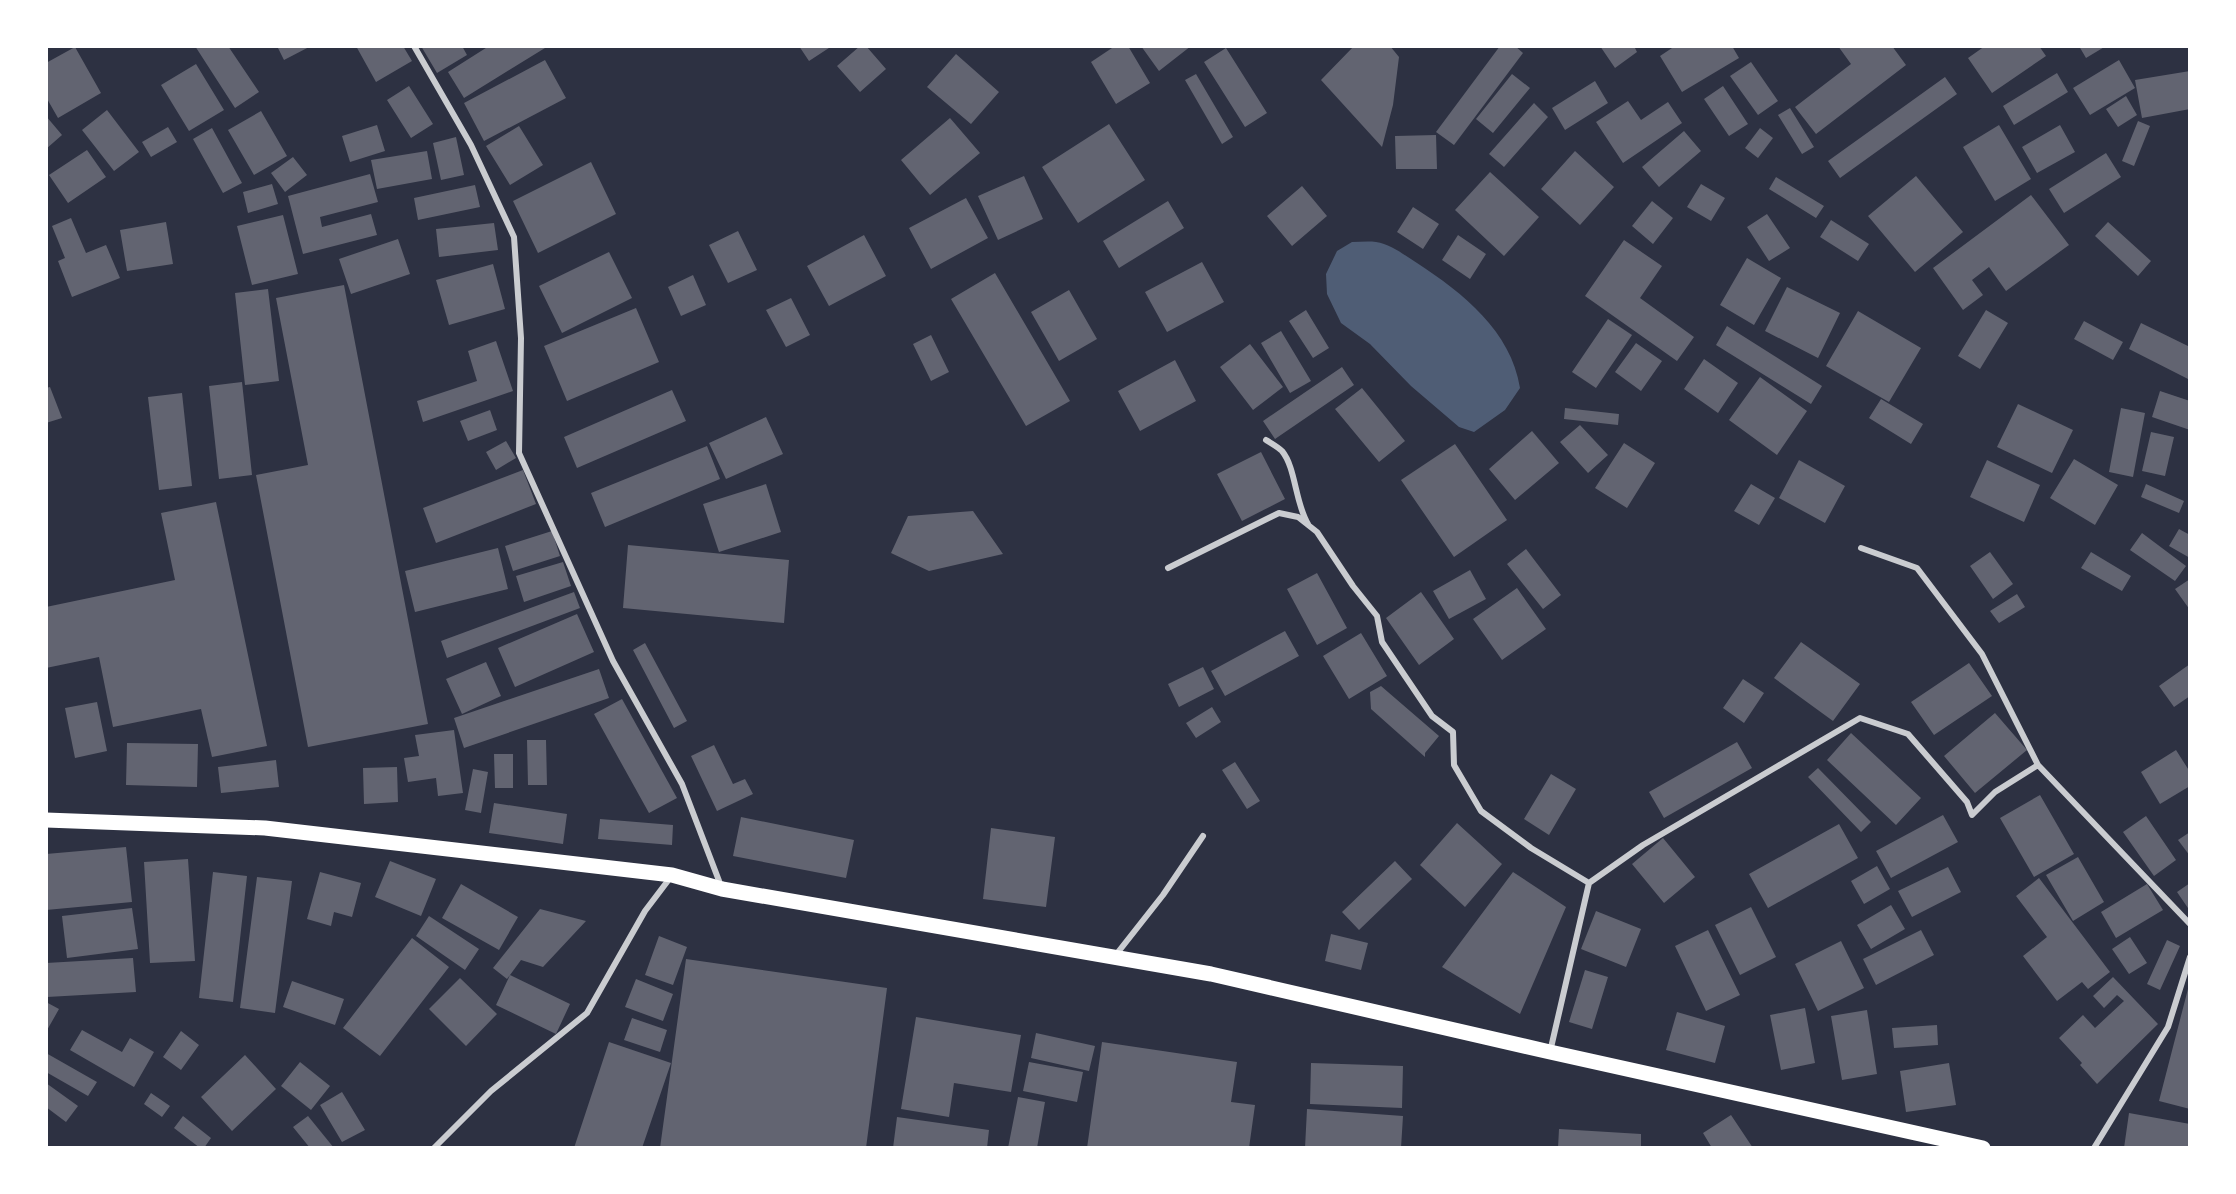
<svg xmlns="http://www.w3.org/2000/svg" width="2236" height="1194" font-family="'Asap Condensed',sans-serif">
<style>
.water{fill:#4f5d75}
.building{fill:#626471}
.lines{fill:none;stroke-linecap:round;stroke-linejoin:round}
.minor{stroke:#caccd0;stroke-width:6}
.primary{stroke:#fff;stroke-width:15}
</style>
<rect width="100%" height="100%" fill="#2d3142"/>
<path class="water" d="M1352,242c8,0 16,-1 24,0 15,2 28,13 41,21 46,30 94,68 103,125l-15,22 -31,22 -15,-5 -48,-41 -41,-42 -29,-21 -14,-29 -1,-20 11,-23z"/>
<path class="building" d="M195,46h33l31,46 -24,16z
M277,46h34l-27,14z
M356,46h47l9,15 -36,21z
M421,46h41l5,9 -30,18z
M489,46l56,2 -81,50 -16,-26z
M799,46h33l-23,15z
M860,46h6l20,23 -26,23 -23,-26z
M1115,46h13l22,37 -34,21 -25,-42z
M1141,46h50l-32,25z
M1354,46h36l9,11 -6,48 -11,42 -61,-67z
M1500,46h15l8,7 -69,92 -18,-13z
M1600,46h34l3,6 -22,16z
M1675,46h57l7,12 -57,34 -22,-36z
M1838,46h54l14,19 -90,69 -21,-27 56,-43z
M1985,46h54l7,10 -54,37 -24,-35z
M2079,46h27l-20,12z
M75,47l26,46 -43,25 -12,-21v-34z
M1226,48l41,65 -22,14 -41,-65z
M956,54l43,38 -28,32 -44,-37z
M545,60l21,38 -82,43 -20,-38z
M2119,60l16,28 -45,27 -17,-27z
M1751,62l27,39 -20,14 -28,-39z
M196,64l28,46 -35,21 -28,-46z
M2190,71v38l-48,9 -7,-38z
M2057,73l11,19 -54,33 -11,-19z
M1196,74l37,63 -11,7 -37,-64z
M1512,74l18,14 -37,45 -17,-14z
M1945,77l12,17 -117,84 -12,-17z
M1595,81l13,22 -43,27 -13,-22z
M409,86l24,38 -22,14 -24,-38z
M1723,86l25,38 -19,12 -25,-37z
M2126,96l11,19 -19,12 -12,-18z
M1628,101l13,19 27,-18 14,21 -59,40 -27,-41z
M1534,103l14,14 -44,50 -15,-13z
M1790,108l24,39 -12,7 -24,-39z
M107,110l32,42 -25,19 -32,-41z
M261,111l26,45 -33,19 -26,-45z
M46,116l16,19 -16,14z
M950,118l30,35 -50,42 -29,-35z
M2138,121l12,5 -16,40 -12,-5z
M1109,124l36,56 -67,43 -36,-56z
M377,125l8,26 -35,11 -8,-26z
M1999,125l32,54 -36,22 -32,-54z
M2060,125l15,27 -38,21 -15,-26z
M519,126l24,39 -33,20 -24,-39z
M168,127l9,15 -26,15 -9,-15z
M212,128l30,55 -19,10 -30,-54z
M1760,128l13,10 -15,20 -13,-10z
M1684,131l17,20 -42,36 -17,-20z
M1436,135l1,34h-41l-1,-33z
M456,137l8,38 -23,5 -8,-37z
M87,150l19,27 -38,26 -19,-28z
M427,151l5,28 -55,10 -6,-29z
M1575,151l39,36 -34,38 -39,-36z
M2106,153l15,24 -57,36 -15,-24z
M293,157l14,18 -22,17 -14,-19z
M591,162l25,52 -78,39 -25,-52z
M1490,172l49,45 -35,39 -49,-46z
M370,174l8,28 -58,15 2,10 49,-13 6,21 -74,19 -15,-58z
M1024,176l19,43 -45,21 -20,-44z
M1916,176l47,56 -48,40 -47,-56z
M1776,177l48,29 -8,12 -47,-29z
M272,184l6,20 -30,9 -5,-21z
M1701,184l24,14 -14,23 -24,-14z
M475,185l5,22 -62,13 -4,-22z
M1302,186l25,30 -35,30 -25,-30z
M2031,195l38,50 -63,46 -17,-24 -17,13 11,15 -20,15 -30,-42z
M966,198l22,40 -57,31 -22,-41z
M1168,201l16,27 -65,40 -16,-27z
M1652,201l21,17 -20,26 -21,-18z
M1413,207l26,17 -16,25 -26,-17z
M1767,214l23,34 -21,13 -22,-34z
M283,215l15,59 -46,11 -15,-59z
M71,218l15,35 20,-8 14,33 -48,19 -14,-36 7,-3 -13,-32z
M1831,220l38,24 -11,17 -38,-24z
M166,222l7,42 -46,7 -7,-41z
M2108,222l43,39 -13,15 -43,-40z
M494,223l4,27 -59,7 -3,-28z
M738,231l19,39 -29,13 -19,-38z
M864,235l22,41 -57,30 -22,-40z
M1458,235l28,19 -16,25 -28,-19z
M398,239l12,35 -59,20 -12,-35z
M1624,240l38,26 -22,32 54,39 -17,24 -92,-65z
M609,252l23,46 -70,35 -23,-47z
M1747,258l34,20 -27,47 -34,-20z
M1202,262l22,40 -57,30 -22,-40z
M493,264l12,45 -56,16 -13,-45z
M995,273l75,128 -44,25 -75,-127z
M693,275l13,30 -25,11 -13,-29z
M344,285l84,439 -120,23 -52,-272 52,-10 -32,-167z
M1787,287l53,26 -22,45 -53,-27z
M268,289l11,92 -34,4 -10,-92z
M1069,290l28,49 -38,22 -28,-49z
M791,298l19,37 -24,12 -20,-37z
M636,308l23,54 -92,39 -23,-55z
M1306,310l23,38 -16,10 -24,-37z
M1986,310l22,13 -28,46 -22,-13z
M1858,311l63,37 -32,54 -63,-36z
M1608,319l24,16 -36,53 -24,-16z
M2084,321l39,21 -10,18 -39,-21z
M2141,323l49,24v33l-61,-31z
M1727,326l95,60 -11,18 -95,-59z
M1281,331l30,50 -21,12 -29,-50z
M931,335l18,37 -18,9 -18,-37z
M496,341l17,50 -90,31 -6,-21 60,-20 -9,-30z
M1636,343l26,18 -21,30 -26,-19z
M1250,344l33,43 -30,23 -33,-43z
M1704,359l34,24 -20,30 -34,-24z
M1175,360l21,41 -56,30 -22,-40z
M1342,367l12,18 -79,54 -12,-18z
M1760,377l47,34 -30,44 -48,-35z
M242,382l10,93 -33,4 -10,-93z
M50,387l12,31 -16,5v-35z
M1362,388l43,53 -26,21 -44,-53z
M672,390l14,31 -109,47 -13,-31z
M2160,391l30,10v29l-38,-13z
M182,393l10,93 -33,4 -11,-93z
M1881,399l42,25 -12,20 -42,-26z
M2018,404l55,26 -21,43 -55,-26z
M1565,408l54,6 -1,11 -54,-6z
M2121,408l24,5 -12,64 -24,-5z
M490,410l7,20 -29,11 -8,-20z
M766,417l17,37 -57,25 -17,-36z
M1580,425l28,30 -20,18 -28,-31z
M1532,431l27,32 -44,37 -26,-31z
M2151,432l23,5 -9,39 -23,-5z
M506,441l10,17 -20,12 -10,-18z
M1624,443l31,20 -28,45 -32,-20z
M1455,444l52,76 -53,37 -53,-77z
M707,446l13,33 -115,48 -14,-34z
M1261,452l24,47 -43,22 -25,-47z
M2074,459l44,26 -23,40 -45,-27z
M1799,460l46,26 -20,37 -46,-25z
M1987,460l53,25 -16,37 -54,-25z
M523,470l13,34 -100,39 -13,-35z
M766,484l15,48 -62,20 -16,-48z
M1751,484l24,14 -16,27 -25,-14z
M2146,484l38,17 -5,12 -38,-16z
M216,502l51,244 -55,11 -11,-48 -88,18 -14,-70 -53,11v-61l129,-27 -14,-67z
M973,511l30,43 -74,17 -38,-18 17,-37z
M2179,529l11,6v23l-21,-12z
M552,531l8,25 -47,15 -8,-25z
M2142,533l44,33 -11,15 -45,-31z
M628,545l161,15 -5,63 -161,-15z
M498,548l10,41 -93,23 -10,-41z
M1526,549l35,46 -18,14 -36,-45z
M1990,552l23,32 -20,15 -23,-33z
M2091,552l40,24 -9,15 -41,-23z
M563,562l8,24 -47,16 -8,-26z
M1470,570l16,29 -37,20 -16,-28z
M1317,573l30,55 -30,17 -30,-56z
M2190,579v31l-15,-21z
M1517,588l29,41 -44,31 -29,-41z
M574,592l6,16 -133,50 -6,-17z
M1421,592l33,47 -35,26 -33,-47z
M2017,594l8,13 -26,16 -9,-12z
M577,614l17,38 -79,35 -17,-39z
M1285,631l14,25 -74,40 -14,-25z
M1361,633l26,43 -38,23 -26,-43z
M1801,642l59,42 -27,37 -59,-43z
M645,643l42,78 -13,7 -41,-78z
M486,662l15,34 -39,18 -16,-35z
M1969,663l23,33 -58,39 -23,-33z
M2190,664v32l-16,11 -15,-21z
M1203,667l11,22 -35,18 -11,-23z
M599,669l10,29 -145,50 -10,-30z
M1743,679l21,14 -20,30 -21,-15z
M1381,686l58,50 -14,17v4l-54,-48 -1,-17z
M622,699l55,99 -28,15 -55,-99z
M97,702l10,49 -32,7 -10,-50z
M1212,707l9,15 -25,16 -10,-15z
M1995,713l32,37 -52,43 -31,-37z
M454,730l9,63 -25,3 -2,-18 -28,4 -4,-24 15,-2 -4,-21z
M1851,733l70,65 -25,27 -69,-65z
M527,740h19l1,45h-19z
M1737,742l15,26 -88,50 -15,-26z
M127,743l71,1 -1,43 -71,-2z
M714,745l19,39 12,-5 8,15 -36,17 -26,-55z
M2176,750l14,22v14l-30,18 -19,-32z
M494,754h19v34h-18z
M276,760l3,27 -58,6 -3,-26z
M1235,762l25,39 -13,8 -25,-39z
M397,767l1,35 -34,2 -1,-36z
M1818,768l53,54 -10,10 -53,-55z
M473,769l15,3 -7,41 -16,-3z
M1551,774l25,15 -27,46 -25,-16z
M2040,795l34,59 -40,23 -34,-59z
M494,803l73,11 -4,30 -74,-11z
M1943,815l15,27 -67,36 -15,-27z
M2146,816l30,44 -22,16 -31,-44z
M741,817l113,23 -8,38 -113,-22z
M600,819l73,6 -1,20 -74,-6z
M1457,823l45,41 -37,43 -45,-42z
M1839,824l19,34 -90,50 -19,-34z
M991,828l64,9 -9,70 -63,-8z
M2190,832v24l-12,-16z
M1663,838l32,39 -31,26 -32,-39z
M126,847l6,55 -86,8v-56z
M2078,857l26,45 -31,19 -27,-46z
M188,859l7,102 -45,2 -6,-101z
M390,861l46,18 -15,37 -46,-19z
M1395,861l17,18 -53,51 -17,-18z
M1877,866l13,23 -26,15 -13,-23z
M1948,867l13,25 -49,25 -14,-26z
M213,872l34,4 -14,126 -34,-4z
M320,872l41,11 -9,34 -18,-5 -3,14 -24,-7z
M1513,872l53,35 -46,107 -78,-47z
M257,877l35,4 -17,132 -35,-5z
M2039,878l71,94 -22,17 -6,-7 -25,19 -34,-45 24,-19 -31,-41z
M2190,883v28l-13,-19z
M461,884l57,33 -19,33 -57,-32z
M2147,884l16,26 -47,28 -15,-26z
M1891,905l14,24 -34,20 -14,-24z
M1751,907l25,50 -36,18 -25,-50z
M132,908l6,41 -71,9 -5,-42z
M540,909l46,12 -43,46 -22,-7 -14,19 -14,-11z
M1596,911l45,18 -15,38 -45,-18z
M429,916l50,33 -14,21 -49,-34z
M1708,930l32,65 -34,16 -31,-65z
M1921,930l13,25 -58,30 -13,-26z
M1331,934l37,9 -7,27 -36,-9z
M659,936l28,11 -14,38 -28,-10z
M2130,937l17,26 -18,11 -17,-25z
M412,938l37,29 -69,89 -37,-28z
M2167,940l13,6 -20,44 -13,-6z
M1841,941l23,47 -46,23 -23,-47z
M133,958l3,34 -89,5 -1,-34z
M686,959l201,29 -21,160h-206z
M1585,970l23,7 -16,52 -23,-7z
M510,975l60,29 -14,30 -60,-29z
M2113,977l45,47 -61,60 -17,-19 2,-2 -23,-25 24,-23 12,13 29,-27 -7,-6 -13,13 -11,-12z
M460,978l37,36 -31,32 -37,-37z
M636,979l37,15 -10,27 -38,-14z
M292,981l52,18 -9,26 -52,-18z
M2189,985h1v124l-31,-8z
M46,1002l13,7 -13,23z
M1805,1008l10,55 -34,7 -11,-55z
M1867,1010l10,64 -35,6 -11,-64z
M1677,1012l48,14 -10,37 -49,-13z
M916,1017l105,18 -10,57 -57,-9 -5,34 -48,-8z
M632,1018l35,12 -7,22 -36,-12z
M1937,1025l1,20 -44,3 -2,-20z
M82,1030l40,22 8,-14 24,14 -20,35 -64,-37z
M181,1031l18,14 -18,25 -18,-13z
M1036,1033l59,13 -6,25 -58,-13z
M609,1042l62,21 -29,85h-68z
M1102,1042l135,20 -6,40 24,3 -6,43h-162z
M46,1053l51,29 -9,14 -42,-24z
M245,1055l31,34 -44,42 -31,-34z
M300,1062l30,24 -19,24 -30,-24z
M1029,1062l54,10 -6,30 -54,-11z
M1311,1063l92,3 -1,42 -92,-4z
M1949,1063l7,42 -50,7 -6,-41z
M46,1083l32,23 -12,16 -20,-15z
M342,1092l23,38 -23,12 -22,-37z
M151,1093l19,13 -8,11 -18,-13z
M1018,1097l27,5 -8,46h-29z
M1307,1109l96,7 -2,32h-96z
M2129,1113l61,11v24h-66z
M1731,1115l22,33h-41l-9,-15z
M183,1116l28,22 -7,10h-4l-26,-20z
M308,1116l26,32h-24l-17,-21z
M897,1117l92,13 -2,18h-94z
M1559,1129l82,5v14h-83z"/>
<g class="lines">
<path class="minor" d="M414,46l57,99 43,92 7,101 -2,115 94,208 69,123 39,102
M1266,440c5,3 12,7 16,11 14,17 13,52 26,73
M1861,548l56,20 65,86 56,111 152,159
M1168,568l111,-55 19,4 19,15 36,54 24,30 5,26 50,74 21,16 1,33 27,46 50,37 58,35
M1115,956l48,-61 40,-59
M1550,1052l39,-169 54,-38 217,-127 48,16 59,68 5,13 23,-23 43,-27
M434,1148l57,-57 96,-78 58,-102 25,-33
M2094,1148l74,-121 22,-70"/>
<path class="primary" d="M46,820l219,8 407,47 50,14 489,85 339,78 433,96"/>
</g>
<rect width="2236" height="1194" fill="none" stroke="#ffffff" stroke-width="96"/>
</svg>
